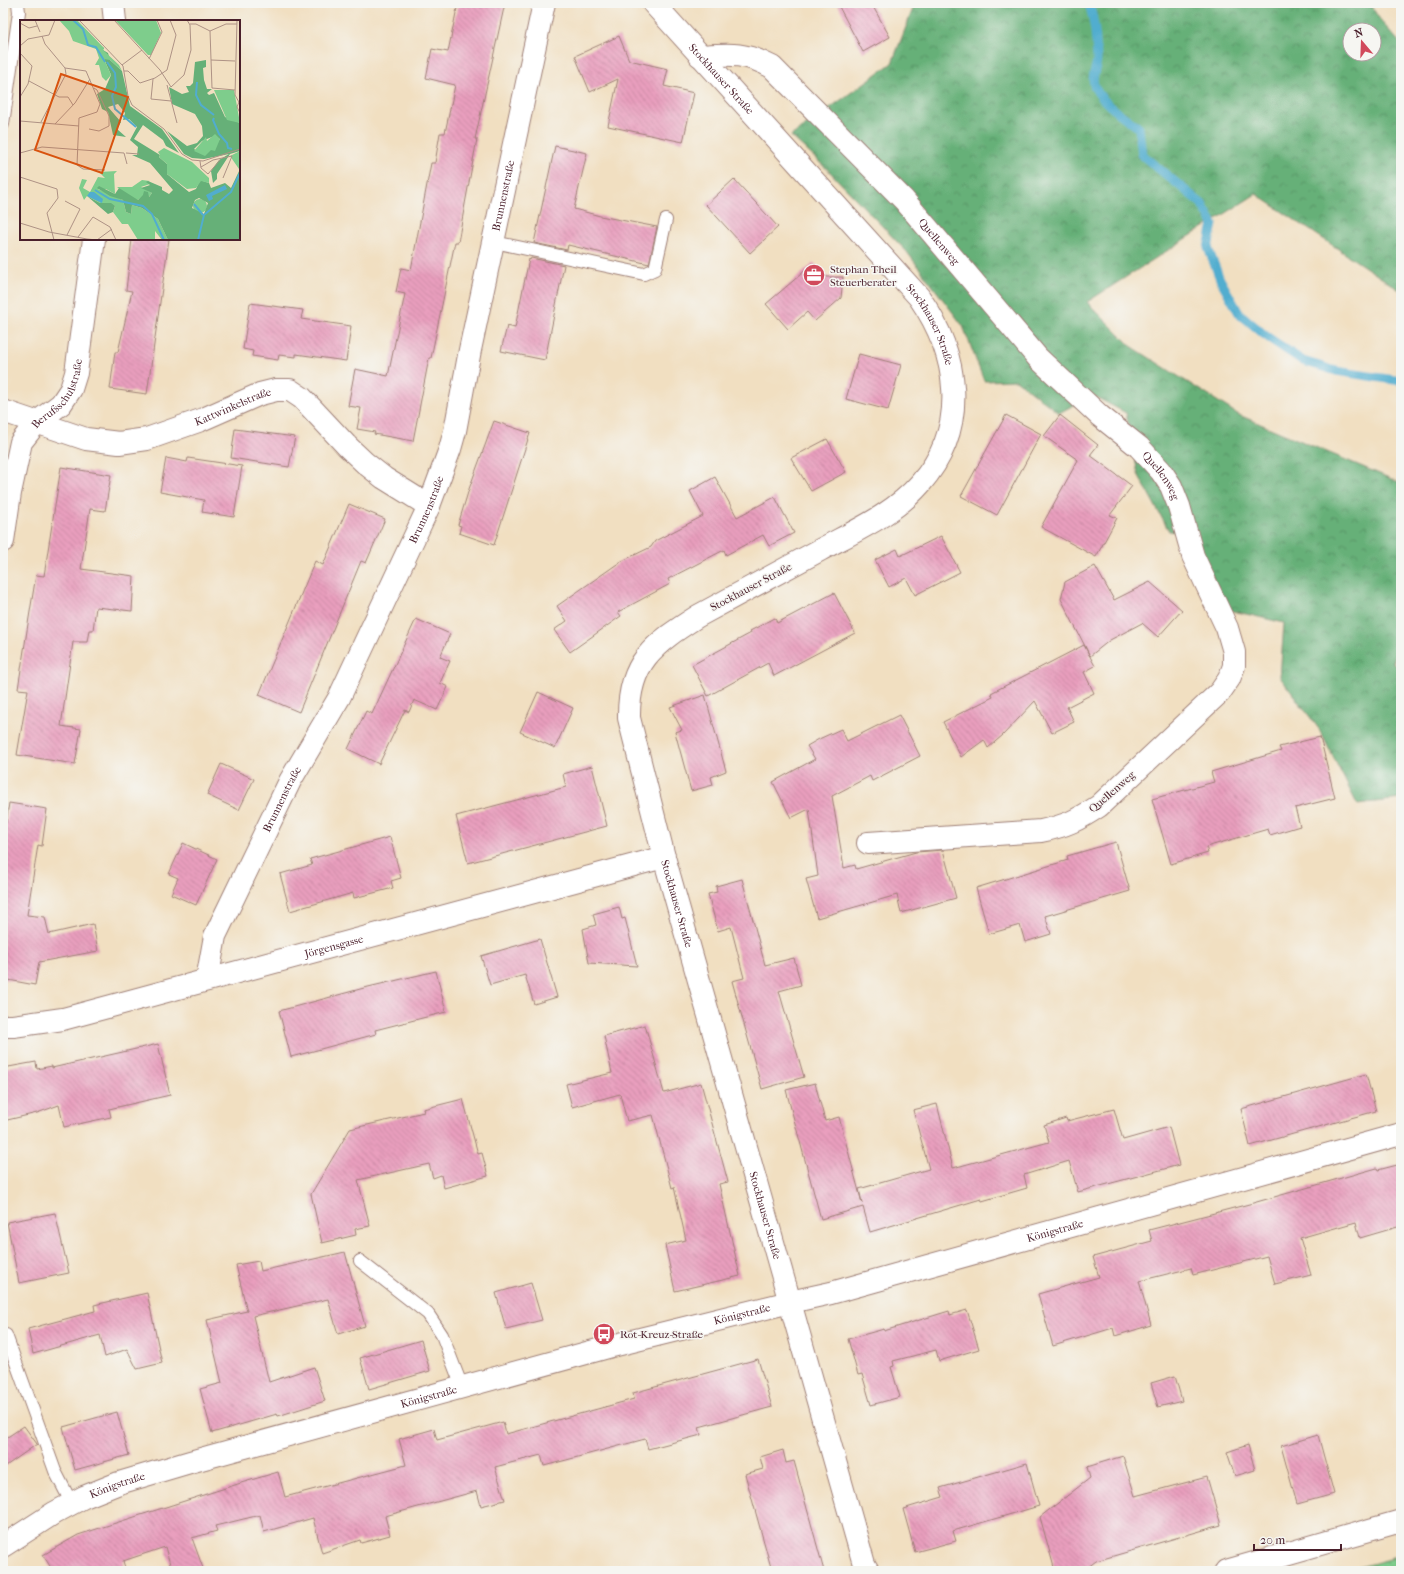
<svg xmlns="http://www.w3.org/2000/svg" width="1404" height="1574" viewBox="0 0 1404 1574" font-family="'IM FELL French Canon',serif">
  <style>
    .grass { fill: url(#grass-dots); stroke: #64765c }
    .forest { fill: url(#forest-crowns); stroke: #586852; fill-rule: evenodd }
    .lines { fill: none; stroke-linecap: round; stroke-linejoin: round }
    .stream { stroke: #51adcf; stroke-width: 9 }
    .building { fill: url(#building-back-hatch) }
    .service-casing { stroke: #9e7f76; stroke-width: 14 }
    .minor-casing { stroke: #9e7f76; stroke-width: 24 }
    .service { stroke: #fff; stroke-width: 12 }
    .minor { stroke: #fff; stroke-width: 22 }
    .labels { text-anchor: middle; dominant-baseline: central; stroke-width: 3; stroke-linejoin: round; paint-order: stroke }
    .street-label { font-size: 11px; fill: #4a1f2b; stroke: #f6f6f2 }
    .poi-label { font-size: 11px; fill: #4a1f2b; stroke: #f6f6f2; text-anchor: start }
    .inset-river { fill: none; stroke: #51adcf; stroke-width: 2 }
    .inset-road { fill: none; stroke: #ae9285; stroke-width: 1 }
    .view { fill: #d8530f; fill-opacity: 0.15; stroke: #d8530f; stroke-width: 2 }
    .inset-edge { fill: none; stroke: #4a1f2b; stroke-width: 2 }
  </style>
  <defs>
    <pattern id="grass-dots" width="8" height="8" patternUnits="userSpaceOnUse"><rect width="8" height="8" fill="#7ecd8c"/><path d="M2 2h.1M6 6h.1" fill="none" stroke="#69a673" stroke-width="1.8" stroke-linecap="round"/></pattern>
    <pattern id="forest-crowns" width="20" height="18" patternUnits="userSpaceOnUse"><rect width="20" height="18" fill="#66b078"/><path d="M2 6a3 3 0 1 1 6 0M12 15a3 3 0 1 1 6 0" fill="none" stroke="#568f63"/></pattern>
    <pattern id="building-back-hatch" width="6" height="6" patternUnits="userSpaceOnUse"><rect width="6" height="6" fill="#e99fbe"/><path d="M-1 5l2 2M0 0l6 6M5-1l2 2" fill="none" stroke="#bf819b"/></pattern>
  </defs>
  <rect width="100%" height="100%" fill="#f6f6f2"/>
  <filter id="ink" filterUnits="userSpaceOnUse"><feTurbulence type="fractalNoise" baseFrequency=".025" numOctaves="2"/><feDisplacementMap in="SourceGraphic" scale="8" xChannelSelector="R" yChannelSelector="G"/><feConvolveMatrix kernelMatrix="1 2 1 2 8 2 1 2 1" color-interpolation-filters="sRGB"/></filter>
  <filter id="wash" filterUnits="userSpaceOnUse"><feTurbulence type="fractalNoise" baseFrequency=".012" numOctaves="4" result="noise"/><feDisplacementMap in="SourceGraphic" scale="16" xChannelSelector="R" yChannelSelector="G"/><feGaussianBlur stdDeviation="0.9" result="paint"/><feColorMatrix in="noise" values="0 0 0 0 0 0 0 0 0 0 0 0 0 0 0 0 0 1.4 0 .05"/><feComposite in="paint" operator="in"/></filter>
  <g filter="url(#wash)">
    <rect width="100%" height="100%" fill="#f1dfc1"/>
    <path class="grass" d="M1401,1556V1571H1346Z"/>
    <path class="forest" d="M914,3H1369L1381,21L1401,44V291L1256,194L1087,302L1131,346L1239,415L1401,483V629L1393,664L1401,667V799L1357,804L1319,729L1280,677L1284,623L1229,610L1191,533L1169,531L1138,474L1126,413L1092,395L1059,413L1016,380L984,381L963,326L907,252L828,170L791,136L892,63L914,6ZM1350,30H1374V54H1350Z"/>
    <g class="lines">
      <path class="stream" d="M1089,3C1095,23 1096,38 1097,58C1097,69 1090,77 1095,88C1104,105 1125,117 1139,128L1142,155L1202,204L1213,224L1208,248L1220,279L1239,313L1266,336L1303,361L1336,371L1401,381"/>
    </g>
    <g id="blocks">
      <path class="building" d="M458,3H505L475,139H477L458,242H455L431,358H429L413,441L374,434L375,432L357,429L361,408L348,406L355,369L388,376L405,294L396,292L401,268L411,270L431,163H435L440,133H445L455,85L426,78L432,49L448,52Z
        M837,3H871L890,37L863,52Z
        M619,36L629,60L668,69L664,86L694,93L683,142L608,126L618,79L590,92L575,56Z
        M555,146L587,153L574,209L600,216L657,227L649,264L568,245L567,250L534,243Z
        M734,179L778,227L750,253L706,205Z
        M132,239H169L147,394L110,389L115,352H118L132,291L126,290Z
        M531,258L564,265L545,360L501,351L507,326L515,328L529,259L530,260Z
        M814,263L827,277H843L841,298L815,321L807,312L788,329L766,304Z
        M250,303L303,310L301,319L351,326L346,361L296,354V357L279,355L278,360L252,356L253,351L243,349Z
        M859,354L901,365L888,410L846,399Z
        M1006,415L1041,434L997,515L961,496Z
        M1060,415L1098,445L1090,455L1132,486L1110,515L1117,518L1096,557L1041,527L1078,460L1044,436Z
        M494,421L530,433L494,545L459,533L461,526L458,525L469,489Z
        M235,429L295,437L289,467L231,458Z
        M827,439L846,472L811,491L791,458Z
        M166,458L187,462L188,458L242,466L234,517L202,512L204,500L160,492Z
        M61,467L111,475L105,511L90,509L81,569L134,576L132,611L96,607L93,630H89L87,642H73L61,726L81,729L75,764L17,755L28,690L18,689L28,624L36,575L44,576Z
        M715,477L737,517L775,497L794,533L769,546L763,535L726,555L724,550L668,579L670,584L618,612L621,616L570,652L554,630L567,621L557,606L620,562L651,547L655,541L703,516L690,491Z
        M349,504L385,519L366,563L361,561L299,712L259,695L315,561L323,565Z
        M941,536L960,572L915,595L906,578L889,587L875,560L897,549L900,556Z
        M1095,566L1114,600L1150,582L1182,610L1158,637L1142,623L1110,640L1090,656L1061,599L1065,582Z
        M834,593L855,633L774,676L768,663L708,696L692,665L751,633L750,631L775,618L777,623Z
        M416,619L450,634L440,657L450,661L440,683L448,687L437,710L414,700L409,712L405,710L379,764L348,749L366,711L372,714Z
        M1084,645L1095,666L1084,672L1094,693L1067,707L1074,722L1052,733L1035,701L1003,735L988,748L984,740L961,757L943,722L993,697L991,693Z
        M538,692L573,708L555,748L520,732Z
        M705,695L726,771L711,777L713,785L691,791L675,732L682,730L670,707Z
        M899,715L920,756L872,781L870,776L832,796L844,868L855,865L856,869L916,852L943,850L956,898L901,913L897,895L817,918L806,879L818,876L809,809L791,818L773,782L815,759L807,746L819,739L841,729L847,741Z
        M1320,737L1335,798L1295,808L1300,826L1270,835L1268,829L1206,847L1208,853L1171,864L1152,799L1214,782L1211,772L1281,751L1279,747Z
        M221,764L254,779L239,810L207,795Z
        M592,766L607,826L468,863L456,816L566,787L563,774Z
        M9,803L47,809L42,846L38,845L27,915L45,917L49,934L93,924L98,951L39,962L35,985L3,979V823H6Z
        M390,837L401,878L391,881L393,888L354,898L353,893L290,911L280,874L312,865L310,859Z
        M1116,842L1130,891L1045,916L1051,934L1025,942L1020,925L989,934L976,888L1068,860L1067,856Z
        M183,843L217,859L196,905L171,894L178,878L169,874Z
        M742,879L765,965L794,958L801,985L779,991L804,1077L762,1089L732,981L744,978L731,927L718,931L708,894L717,892L716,886Z
        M619,907L622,919L625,918L637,966L589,963L583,929L596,925L593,914Z
        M540,939L557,997L534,1004L525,975L490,985L481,956Z
        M436,971L446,1012L375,1030L376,1034L291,1057L279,1011L364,988Z
        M645,1025L664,1093L701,1083L728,1182L719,1184L740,1276L675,1291L665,1245L686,1240L674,1187L672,1188L653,1115L627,1121L620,1094L572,1107L566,1084L612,1073L604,1036Z
        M158,1044L170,1095L109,1109L111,1117L64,1127L59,1105L37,1113L3,1121V1068L36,1062L37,1069L52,1066V1068Z
        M1366,1074L1376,1111L1250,1146L1241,1109Z
        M815,1083L825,1121L839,1117L862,1203L859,1189L929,1169L913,1110L937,1104L953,1168L1049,1142L1044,1125L1066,1118L1067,1121L1114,1109L1123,1140L1169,1127L1179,1165L1078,1192L1069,1161L1024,1175L1027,1188L982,1201L981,1199L870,1232L863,1207L821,1219L786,1090Z
        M463,1099L478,1154L482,1153L488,1176L444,1188L441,1175L433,1178L429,1164L358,1180L370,1226L355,1229L356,1235L322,1243L311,1194L350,1129L424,1112L423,1109Z
        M1401,1164V1226L1360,1238L1356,1222L1300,1238L1311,1275L1275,1284L1267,1256L1193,1275L1191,1268L1139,1281L1151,1325L1115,1336L1113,1328L1053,1346L1038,1294L1099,1277L1093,1257L1152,1241L1149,1230L1253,1203L1377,1168L1378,1170Z
        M55,1213L69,1273L19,1283L7,1222Z
        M345,1252L365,1326L338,1334L328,1299L253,1316L269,1382L314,1367L325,1401L278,1416L277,1414L212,1433L200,1389L222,1383L207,1320L247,1311L236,1265L259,1261L261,1271Z
        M531,1283L542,1320L506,1329L496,1293Z
        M147,1293L162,1363L137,1369L127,1349L105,1357L100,1335L33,1354L28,1329L95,1311L94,1305Z
        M967,1310L979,1349L939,1361L936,1350L893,1361L894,1366L891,1367L900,1397L871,1405L862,1374L858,1375L848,1339L884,1329V1331L949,1311L950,1315Z
        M421,1340L430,1371L369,1389L360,1358Z
        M758,1359L772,1407L699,1427L701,1435L648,1449L645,1439L544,1466L541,1455L495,1467L505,1500L481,1506L477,1491L385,1516L390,1535L361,1543L360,1540L322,1553L313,1518L264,1532L260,1515L215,1526L217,1531L192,1538L204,1571H172L165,1547L123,1561L126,1571H53L43,1555L78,1535L241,1483L278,1472L285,1497L406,1465L399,1439L434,1429L437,1440L503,1422L506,1434L634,1399L633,1393Z
        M1175,1376L1182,1401L1158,1407L1151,1383Z
        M117,1412L129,1455L75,1470L63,1427Z
        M24,1426L37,1444L3,1468V1440Z
        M1318,1435L1334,1494L1297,1504L1281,1446Z
        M1248,1445L1255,1470L1235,1476L1227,1452Z
        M783,1450L786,1463L794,1461L824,1571H772L745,1474L763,1469L760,1457Z
        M1123,1456L1135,1496L1207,1477L1221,1525L1096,1561L1083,1571H1055L1040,1517L1090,1478L1087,1467Z
        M1027,1463L1039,1506L953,1531L956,1541L915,1552L903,1509L943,1497L940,1488Z"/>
    </g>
  </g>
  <g filter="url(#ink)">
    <use href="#blocks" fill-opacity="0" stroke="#9e7f76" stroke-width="1"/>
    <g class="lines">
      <g class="service-casing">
        <path id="service" d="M3,124L19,12L18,3
          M494,242L644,274L655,269L666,220
          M360,1261L428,1314L442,1335L462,1387
          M6,1335L55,1471L72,1504"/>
      </g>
      <g class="minor-casing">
        <g id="minor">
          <path d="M113,3L115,21"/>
          <path id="s1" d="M653,3L919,297C959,355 970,427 920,484C894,514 855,531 820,550C779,572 738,594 698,616C654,644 628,662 629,718L664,857L864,1564L868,1571"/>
          <path id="s2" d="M700,56C730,54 744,52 772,67L904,200L1038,358L1100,416L1139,447L1161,471L1171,486L1179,506L1193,556L1227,628L1234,652V666L1229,679L1220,692L1099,806C1078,820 1066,826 1041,831L868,843"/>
          <path id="s3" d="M3,411L86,439L119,443L147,439L201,420L260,394L276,390H290L302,398L347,446L365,463L384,478L429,506"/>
          <path id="s4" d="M3,541L10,493L21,442L37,422L61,404L71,389L76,373L94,239"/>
          <path id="s5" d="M207,980L215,936L290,781L339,698L429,506L450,449L455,431L470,350L544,3"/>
          <path id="s6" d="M3,1026H13L63,1019L664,857"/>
          <path id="s7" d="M3,1546L54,1513L84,1497L119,1483L190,1462L612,1346L790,1302L831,1293L1401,1134"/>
          <path d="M1226,1571L1401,1521"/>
        </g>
      </g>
      <use href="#service" class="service"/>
      <use href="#minor" class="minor"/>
    </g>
  </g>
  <defs>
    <g id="office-disc" transform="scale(1.15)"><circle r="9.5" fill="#d1495b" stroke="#f6f6f2"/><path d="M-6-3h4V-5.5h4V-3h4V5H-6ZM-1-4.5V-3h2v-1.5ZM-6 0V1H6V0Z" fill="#fff"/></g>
    <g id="bus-disc" transform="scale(1.15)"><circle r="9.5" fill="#d1495b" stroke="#f6f6f2"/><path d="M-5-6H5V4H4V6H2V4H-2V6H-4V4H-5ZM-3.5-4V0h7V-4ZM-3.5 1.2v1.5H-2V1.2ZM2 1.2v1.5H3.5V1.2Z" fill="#fff"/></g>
  </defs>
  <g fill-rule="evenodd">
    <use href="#office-disc" x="814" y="275"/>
    <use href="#bus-disc" x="604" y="1334"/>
  </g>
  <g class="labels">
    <g class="street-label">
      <text stroke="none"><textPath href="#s1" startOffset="102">Stockhauser Straße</textPath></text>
      <text stroke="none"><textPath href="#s5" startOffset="845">Brunnenstraße</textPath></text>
      <text stroke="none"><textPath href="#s2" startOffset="316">Quellenweg</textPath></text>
      <text stroke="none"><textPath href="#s1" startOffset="426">Stockhauser Straße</textPath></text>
      <text stroke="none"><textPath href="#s4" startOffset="163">Berufsschulstraße</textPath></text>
      <text stroke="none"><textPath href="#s3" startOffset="241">Kattwinkelstraße</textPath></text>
      <text stroke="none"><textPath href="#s2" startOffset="640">Quellenweg</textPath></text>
      <text stroke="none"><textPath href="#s5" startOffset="521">Brunnenstraße</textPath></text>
      <text transform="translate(751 587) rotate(-28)">Stockhauser Straße</text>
      <text transform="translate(1112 792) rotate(-41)">Quellenweg</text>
      <text stroke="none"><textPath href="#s5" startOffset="197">Brunnenstraße</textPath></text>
      <text stroke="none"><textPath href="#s1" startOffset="1181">Stockhauser Straße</textPath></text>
      <text stroke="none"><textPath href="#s6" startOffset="341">Jörgensgasse</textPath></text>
      <text stroke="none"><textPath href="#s1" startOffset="1505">Stockhauser Straße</textPath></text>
      <text stroke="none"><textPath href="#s7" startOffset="1102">Königstraße</textPath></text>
      <text stroke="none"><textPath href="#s7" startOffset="778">Königstraße</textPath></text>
      <text stroke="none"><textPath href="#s7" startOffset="454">Königstraße</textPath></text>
      <text stroke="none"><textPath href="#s7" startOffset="130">Königstraße</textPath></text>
    </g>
    <g class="poi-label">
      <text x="830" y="269">Stephan Theil<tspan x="830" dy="13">Steuerberater</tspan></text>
      <text x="620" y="1334">Rot-Kreuz-Straße</text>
    </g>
  </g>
  <g transform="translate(20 20)">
    <rect width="220" height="220" fill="#f1dfc1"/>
    <path d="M220,131V149H219L210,136ZM97,151L94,154L95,174L86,169H78L103,180L106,192L111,194L112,185L122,188L138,199L148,220H142L135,211V220H118L108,204H102L93,192L95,186L80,183L67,176L64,180L59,168L62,159L67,160L63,168L70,172L78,157L85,158L79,152ZM122,160L130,161L127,162L130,164L121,167L132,173L128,178V172L118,180L113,179L97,167H112ZM173 186a7 7 0 1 1 14 0a7 7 0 1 1-14 0Z" fill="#7ecd8c"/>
    <path d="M69,20L84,28L83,30L88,33L90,40L102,51L110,86L142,109L159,133L146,126L143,120L123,105L114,119L140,135L139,137L147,144V154L169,172L176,169L180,160L189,163L191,168L205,163L211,168L220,149V220H148L138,199L122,188L112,185L111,194L106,192L103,180L90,176L77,168L79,166L95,174L99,168L118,180L123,175L124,171L128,172L129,177L132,173L121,168L130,165L126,162L128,161L142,167V170L149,174L153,170L130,143L112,135H117L118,127L110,120L117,107L109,99L103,100L105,93L98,84L88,87L101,102L97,109L106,117L93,115L88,92L82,89L77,74L85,69L91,55L84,39ZM179,178L188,183L184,194L172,188L175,180ZM186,40V47L183,48L184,60L187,69H192L187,73L189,75L194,73L205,97L220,103V131L210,134L197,154V159L193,163L191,151L199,140L209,134L184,139L172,138L164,134L147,111L167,126L177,123L183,116L182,106L175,94L152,84L149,67L162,74L169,72L166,66H170L173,63L175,42ZM192,117L200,119L185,135L174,129L182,121ZM67,176L80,183H91L95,186L93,192L88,194Z" fill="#66b078" fill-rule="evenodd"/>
    <path d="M95,0H136L141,13L131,35H128Z" fill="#7ecd8c"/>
    <path d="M39,0H57L84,28L83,30L99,45L102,51L90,40L84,39L91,55L86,61L82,57L79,45H75L79,38L76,29L53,21L49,11Z" fill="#7ecd8c"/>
    <path d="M194,70H214L220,103L207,100Z" fill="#7ecd8c"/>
    <path d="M195,114L200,119L195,131L191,130L185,136L174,131L186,117L187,121ZM144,128L172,142L189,158V163L181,161L176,168L167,169L147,154V144L139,137L140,135L138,132Z" fill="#7ecd8c"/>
    <path d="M205,165L207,169L192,176L193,179L189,181L186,175ZM70,172H74L83,179L82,183L67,176Z" fill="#51adcf"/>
    <path class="inset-river" d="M53,0L63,9L68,25L76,27L85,42M87,42L95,53L96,67L92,76L95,89L116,107M177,62L176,75L181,85L194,95M194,98L193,100L199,114L207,123L208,128L212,129M75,170L90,179L123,186L132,194L144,220M174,184L183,195M178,220L184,195L211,172L220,153"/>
    <path class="inset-road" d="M15,0L20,12M59,0L103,46L108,76L112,85L144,109L162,134L172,140L183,141L220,129M94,0L140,50L151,67L164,55L171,30L170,5L167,0M217,0L215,75L220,84M0,3L9,8L17,6M170,4H176L190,11M190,11L192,68L215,70M190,11L206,4H217M0,26L8,19L29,15L35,0M0,33L12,46L8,64L0,77M129,39L142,12L137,0M191,40L215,41M102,45L122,30M45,48L66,51L80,84L77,92L59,98L57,145L63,149L85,150M104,51H108L120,63L135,58L147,50L156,15L150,0M133,59L131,79L151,81M9,61L39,77H48L53,85M147,65L157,103M219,82L217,87L220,93M0,101L59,106M21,102L46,54L45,48L25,24L22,16M35,104L55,83L70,59M69,109L79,111L89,106V96L77,70L74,68M0,133L22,127L104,133L107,144M106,133L119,134M180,141L181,148L188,154L200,140M181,147L193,140L212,136L203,158M0,157L37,169L38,178L27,193L34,220M45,181L60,189L47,215M0,203L29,212L67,219L77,220L92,209M58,217L73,197L90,207L96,220"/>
    <path class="view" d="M41,54L108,77L82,153L15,130Z"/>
    <rect width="220" height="220" class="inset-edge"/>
  </g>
  <rect width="1404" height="1574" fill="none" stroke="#f6f6f2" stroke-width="16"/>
  <g transform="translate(1362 42) rotate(341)"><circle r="19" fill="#f6f6f2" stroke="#b1a0a2"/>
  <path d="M0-3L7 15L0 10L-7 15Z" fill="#d1495b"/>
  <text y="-6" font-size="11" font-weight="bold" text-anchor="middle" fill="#4a1f2b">N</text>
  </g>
  <path d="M1254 1544v6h87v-6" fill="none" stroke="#4a1f2b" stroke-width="2"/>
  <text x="1260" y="1544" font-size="12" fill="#4a1f2b" stroke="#f6f6f2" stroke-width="3" paint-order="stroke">20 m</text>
</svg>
